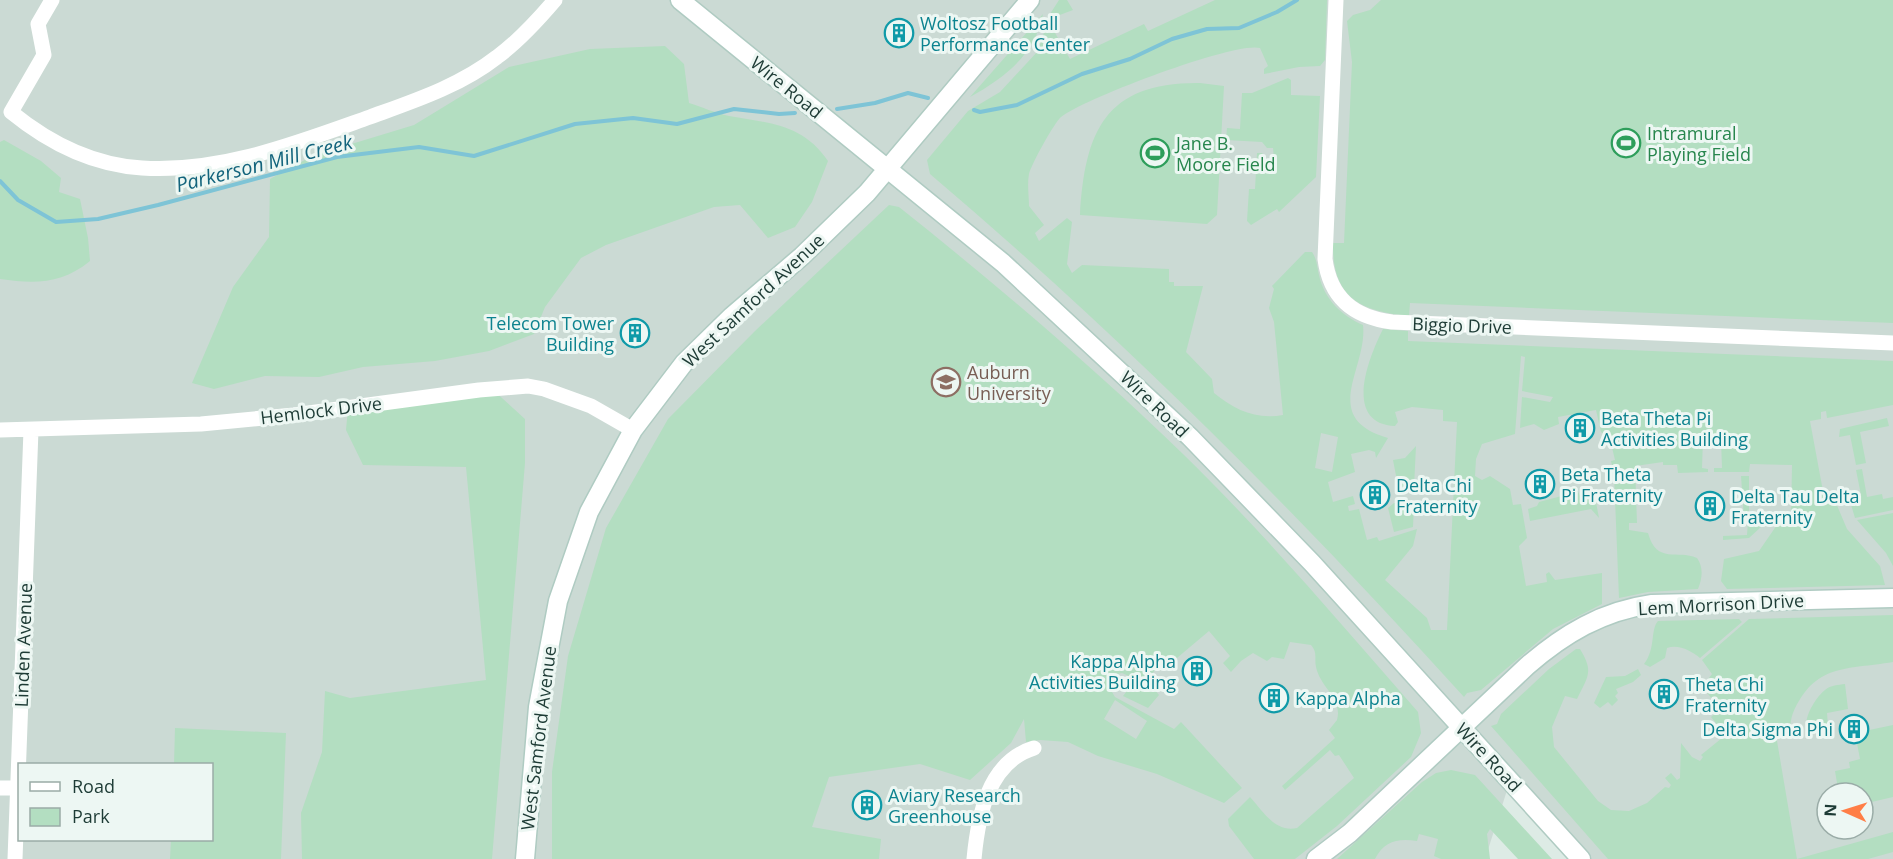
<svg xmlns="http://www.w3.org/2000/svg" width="1893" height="859" viewBox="0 0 1893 859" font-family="'Open Sans',sans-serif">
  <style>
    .built { fill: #cbdad4; fill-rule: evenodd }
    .green { fill: #b3dec1; fill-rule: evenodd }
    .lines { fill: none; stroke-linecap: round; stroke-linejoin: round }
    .stream { stroke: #7ec4d6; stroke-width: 4 }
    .secondary-casing { stroke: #afcbc2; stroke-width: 21 }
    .street { stroke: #fff; stroke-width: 15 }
    .secondary { stroke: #fff; stroke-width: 18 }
    .labels { text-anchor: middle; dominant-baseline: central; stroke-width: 6; stroke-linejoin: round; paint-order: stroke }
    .culture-label { font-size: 18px; fill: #0d838f; stroke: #edf7f3; text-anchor: start }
    .street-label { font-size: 18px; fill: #1d3b35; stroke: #edf7f3 }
    .leisure-label { font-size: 18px; fill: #27864d; stroke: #edf7f3; text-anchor: start }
    .education-label { font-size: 18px; fill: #785e54; stroke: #edf7f3; text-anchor: start }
    .water-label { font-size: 20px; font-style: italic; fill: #13647c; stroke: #edf7f3 }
  </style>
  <rect width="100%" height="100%" fill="#ddebe5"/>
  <path class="built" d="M0,0H1893V859H1581L1510,781L1485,859H0ZM20,764H212V840H20ZM1827,793H1863V829H1827Z"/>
  <path class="green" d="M1059,0H1067L1073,10L1057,16L1050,24L1070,59L1144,24L1148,31L1215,0H1327L1325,60L1320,66L1299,67L1264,74V69L1268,66L1260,48C1235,41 1083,99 1061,117C1054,123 1031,165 1029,174C1027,184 1029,196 1029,206L1044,225L1035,233L1039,241L1067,218L1072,222L1067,264L1072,273L1082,265L1169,269V282H1174V286H1203L1186,352L1212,379L1214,393C1235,410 1256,420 1283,415L1274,322L1269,308L1274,289L1272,286L1305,252H1312C1317,259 1317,267 1319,275C1324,299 1342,316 1363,325C1368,368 1318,418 1388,438L1376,458L1375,452L1369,450L1351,454L1355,472L1328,482L1333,502L1353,496L1355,504L1348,506L1349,511L1359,509L1367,540L1377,537L1379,541L1417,529L1413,546L1385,580L1427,618L1431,630H1447L1457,422L1443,421V410L1412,407L1395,412L1398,422L1395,426C1342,423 1369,357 1383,329L1408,331V341L1893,361V405L1827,418L1826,411L1821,412V419L1810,421L1825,502L1836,503L1847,529L1880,566L1885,585L1727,589L1721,581L1724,559L1759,551L1781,519H1791L1792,465L1750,464L1749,472H1714V468H1722L1721,440L1703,439L1702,468L1708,469V472L1678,473L1677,465H1663V462L1635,466L1637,523H1629V530L1648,533C1657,565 1677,549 1697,558C1704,568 1702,579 1698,589L1648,592L1619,598L1614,474L1611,461L1615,460L1610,439L1601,432L1596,410L1558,417L1559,424L1544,430L1534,424L1520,428L1522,397L1550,402L1553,397L1522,391L1525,357L1521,356L1515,434L1482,444L1476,459L1475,476L1482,480L1490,476L1510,489L1513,505L1521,504L1527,538L1519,546L1526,586L1547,582L1546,574L1549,572L1555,580L1602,573V604L1553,629L1481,690L1467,693L1464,697C1297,512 1120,335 930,174L927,160L968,111L1000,92L1038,51L1050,14ZM1321,433L1338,437L1332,472L1315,468Z
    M1381,0H1893V323L1410,303L1409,316C1360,311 1332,298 1333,243H1344L1352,62L1347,21L1353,15L1370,10Z
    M1043,14C1035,55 1004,78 970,97Z
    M665,46L684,64L689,103C702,107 715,113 729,116C769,123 803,124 828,161L812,202L795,227L768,238L740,205L714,207L606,245L581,258L545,307L534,334L489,351L435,361L363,367L319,377L265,376L214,389L192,383L233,287L269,237L270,179L312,156L414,125L509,67L590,49Z
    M1288,78L1291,80V95L1320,96L1316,177L1279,212L1277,209L1251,225L1247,221L1249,189H1255L1257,153H1262L1270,164L1274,160L1273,148H1267L1262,142L1226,140L1227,128L1240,129L1242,93H1252Z
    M1200,83L1224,86L1217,215L1207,224L1080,215C1085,130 1106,82 1200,83Z
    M4,140L41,161L61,178L59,192L80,199L88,238L90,261C62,284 35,284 0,279V142Z
    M889,205L899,207C997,285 1093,367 1183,454C1266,535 1342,625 1418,712L1421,733L1411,757L1337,826L1295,859H1254L1229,826L1228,819L1250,797C1263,811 1275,833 1297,828L1354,778L1339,755L1335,756L1330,750L1285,790L1282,786L1335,738L1329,730L1337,720C1343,699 1320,687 1316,667C1314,658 1318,653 1311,645L1290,642L1284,659L1272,657L1267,661L1253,653L1241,661L1231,672L1223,663L1230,656L1209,631L1171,663L1164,662L1146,679L1159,695L1148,708L1123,696L1130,687L1131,677L1122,673L1113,675L1109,687L1115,697L1174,729L1181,722L1242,788L1224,803L1157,774L1098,756L1068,742L1040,740L1026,742L1024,719L1011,743L970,780L920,764L829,777L812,827L881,839L879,859H552V772L568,656L606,528L668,419L755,331ZM1115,700L1147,721L1136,739L1104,719Z
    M492,389L525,419V463L492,859H302L301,813L322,752L325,691L350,698L486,680L466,467L363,465L346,430L348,408Z
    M1887,418L1889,426L1860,432L1866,463L1856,465L1850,435L1839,437L1840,429Z
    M1416,446L1414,487L1398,486L1393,460L1405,458Z
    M1862,469L1867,497L1882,494L1883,499L1893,497V510L1855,518L1849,498L1861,495L1856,470Z
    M1741,476H1749V519H1765L1761,527L1749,538L1723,540V536L1747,535L1748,522L1744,518Z
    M1576,487L1580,496L1595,497L1599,518L1591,509L1530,521L1528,509L1537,506L1539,502L1569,494L1572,488Z
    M1394,503L1414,504L1413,527L1394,532L1388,508Z
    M1893,513V566L1886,553L1857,520Z
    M1893,615V662C1846,670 1815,663 1793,713C1790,720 1791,728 1789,735H1776L1797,859H1608L1491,726L1497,724L1501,714L1549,669L1576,649H1580C1594,672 1588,676 1577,699L1565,696L1552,727L1554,747L1598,801L1611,810L1629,811L1647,803L1665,787L1669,788L1671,785L1665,778L1671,773L1677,780L1680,778L1681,743L1692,757L1700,761L1703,757L1701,755L1722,738L1720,735L1723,732L1711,717L1719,710V707L1702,687L1712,674L1702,660L1749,619Z
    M1739,619L1742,622L1700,658C1691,651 1679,644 1667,648L1665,658L1650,667L1644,664C1656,648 1650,630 1658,621Z
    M1638,669L1641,675L1633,682L1616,689L1618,693L1615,696L1618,700L1612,706L1608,702L1600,708L1594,703L1606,677L1625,676Z
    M1845,684L1848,709L1827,713L1828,725L1807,729C1803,718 1816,697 1825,690C1831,685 1838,685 1845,684Z
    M1893,725V797L1863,804V793H1836L1838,789L1835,771L1850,768L1849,762L1860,759L1855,733Z
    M175,728L286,733L281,859H170L171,840H212V764H174Z
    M1451,770L1475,775L1552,859H1518L1490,829L1487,834L1490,859H1441L1434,856L1438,839L1419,834L1417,841C1398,838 1384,841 1375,859H1337L1422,782L1436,773Z
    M1893,832V852L1868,859H1797Z"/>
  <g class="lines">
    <path class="stream" d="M837,109L875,103L908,93L928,98
      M974,110L980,112L1017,105L1082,74L1130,59L1172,39L1207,29L1239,28L1277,12L1297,0
      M0,181L18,200L56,222L98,219L158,205L337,157L419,147L474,156L575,124L633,118L677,124L734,109L779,114L795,113"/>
    <g class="secondary-casing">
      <path id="secondary" d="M680,0L1003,263L1190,437L1312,563L1581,859
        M525,859L538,707L558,601L589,512L633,430L684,363L732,316L802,256L867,193L1030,0
        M1316,859L1350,833L1527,666C1564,634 1602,611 1652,604L1893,598"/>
    </g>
    <path class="street" d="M52,0L38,24L44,55L11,112C49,143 92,165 142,168C221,173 297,143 370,117C414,101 460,86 497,57C519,41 538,20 555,0
      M1336,0L1325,259C1330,298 1354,317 1392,322L1893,343
      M0,430L201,424L294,415L479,390L528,386L544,389L591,406L633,430
      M0,788H17
      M15,859L31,430
      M974,859C978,816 988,762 1034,748"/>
    <use href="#secondary" class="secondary"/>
  </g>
  <defs>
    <g id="building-ring" transform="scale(1.5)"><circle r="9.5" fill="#edf7f3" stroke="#0f9aa8" stroke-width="1.5"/><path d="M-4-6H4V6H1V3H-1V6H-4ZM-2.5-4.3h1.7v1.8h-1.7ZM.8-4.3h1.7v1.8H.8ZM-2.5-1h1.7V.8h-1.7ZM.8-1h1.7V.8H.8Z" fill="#0f9aa8"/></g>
    <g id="stadium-ring" transform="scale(1.5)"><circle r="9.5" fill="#edf7f3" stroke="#2e9e5b" stroke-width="1.5"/><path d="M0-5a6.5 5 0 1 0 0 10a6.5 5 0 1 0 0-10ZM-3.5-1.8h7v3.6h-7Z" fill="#2e9e5b"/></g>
    <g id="university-ring" transform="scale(1.5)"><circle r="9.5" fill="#edf7f3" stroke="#8d6e63" stroke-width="1.5"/><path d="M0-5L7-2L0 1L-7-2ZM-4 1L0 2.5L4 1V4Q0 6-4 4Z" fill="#8d6e63"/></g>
  </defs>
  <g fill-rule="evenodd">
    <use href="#building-ring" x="899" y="33"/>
    <use href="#stadium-ring" x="1626" y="143"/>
    <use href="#stadium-ring" x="1155" y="153"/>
    <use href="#building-ring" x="635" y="333"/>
    <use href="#university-ring" x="946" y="382"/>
    <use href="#building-ring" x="1580" y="428"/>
    <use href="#building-ring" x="1540" y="484"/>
    <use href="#building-ring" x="1375" y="495"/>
    <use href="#building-ring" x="1710" y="506"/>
    <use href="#building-ring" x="1197" y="671"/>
    <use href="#building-ring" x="1664" y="694"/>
    <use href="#building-ring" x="1274" y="698"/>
    <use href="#building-ring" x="1854" y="729"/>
    <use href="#building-ring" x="867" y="805"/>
  </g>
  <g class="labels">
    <g class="culture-label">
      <text x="920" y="23">Woltosz Football<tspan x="920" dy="21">Performance Center</tspan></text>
      <text x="614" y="323" text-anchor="end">Telecom Tower<tspan x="614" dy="21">Building</tspan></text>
      <text x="1601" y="418">Beta Theta Pi<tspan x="1601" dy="21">Activities Building</tspan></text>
      <text x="1561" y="474">Beta Theta<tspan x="1561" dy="21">Pi Fraternity</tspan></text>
      <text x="1396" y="485">Delta Chi<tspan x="1396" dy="21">Fraternity</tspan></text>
      <text x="1731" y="496">Delta Tau Delta<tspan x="1731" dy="21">Fraternity</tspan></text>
      <text x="1176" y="661" text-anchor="end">Kappa Alpha<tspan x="1176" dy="21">Activities Building</tspan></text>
      <text x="1685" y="684">Theta Chi<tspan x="1685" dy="21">Fraternity</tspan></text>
      <text x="1295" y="698">Kappa Alpha</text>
      <text x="1833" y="729" text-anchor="end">Delta Sigma Phi</text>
      <text x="888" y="795">Aviary Research<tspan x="888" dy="21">Greenhouse</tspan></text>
    </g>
    <g class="street-label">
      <text transform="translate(787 87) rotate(39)">Wire Road</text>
      <text transform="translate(753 300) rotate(-43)">West Samford Avenue</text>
      <text transform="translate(1462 325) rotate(2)">Biggio Drive</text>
      <text transform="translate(1155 404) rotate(44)">Wire Road</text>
      <text transform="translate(321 410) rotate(-7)">Hemlock Drive</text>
      <text transform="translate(1721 604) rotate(-3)">Lem Morrison Drive</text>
      <text transform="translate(23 645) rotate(-88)">Linden Avenue</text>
      <text transform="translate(538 738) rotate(-83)">West Samford Avenue</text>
      <text transform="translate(1489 757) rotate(47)">Wire Road</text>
    </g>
    <g class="leisure-label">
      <text x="1647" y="133">Intramural<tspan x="1647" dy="21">Playing Field</tspan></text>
      <text x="1176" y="143">Jane B.<tspan x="1176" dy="21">Moore Field</tspan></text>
    </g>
    <g class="education-label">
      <text x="967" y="372">Auburn<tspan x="967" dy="21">University</tspan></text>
    </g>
    <g class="water-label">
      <text transform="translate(264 163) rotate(-14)">Parkerson Mill Creek</text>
    </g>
  </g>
  <rect x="18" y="763" width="195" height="78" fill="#edf7f3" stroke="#9aaca7" stroke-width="1.5"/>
  <rect x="30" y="782" width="30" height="9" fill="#ffffff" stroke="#9aaca7" stroke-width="1.5"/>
  <text x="72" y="793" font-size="18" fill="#1d3b35">Road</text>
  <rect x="30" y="808" width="30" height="18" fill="#b3dec1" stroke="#9aaca7" stroke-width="1.5"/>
  <text x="72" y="823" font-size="18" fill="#1d3b35">Park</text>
  <g transform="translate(1845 811) rotate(273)"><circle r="28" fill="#edf7f3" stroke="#9aaca7" stroke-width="1.5"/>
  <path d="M0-4.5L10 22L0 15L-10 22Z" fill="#ff7e46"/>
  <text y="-9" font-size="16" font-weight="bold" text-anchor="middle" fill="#1d3b35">N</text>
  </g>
</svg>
